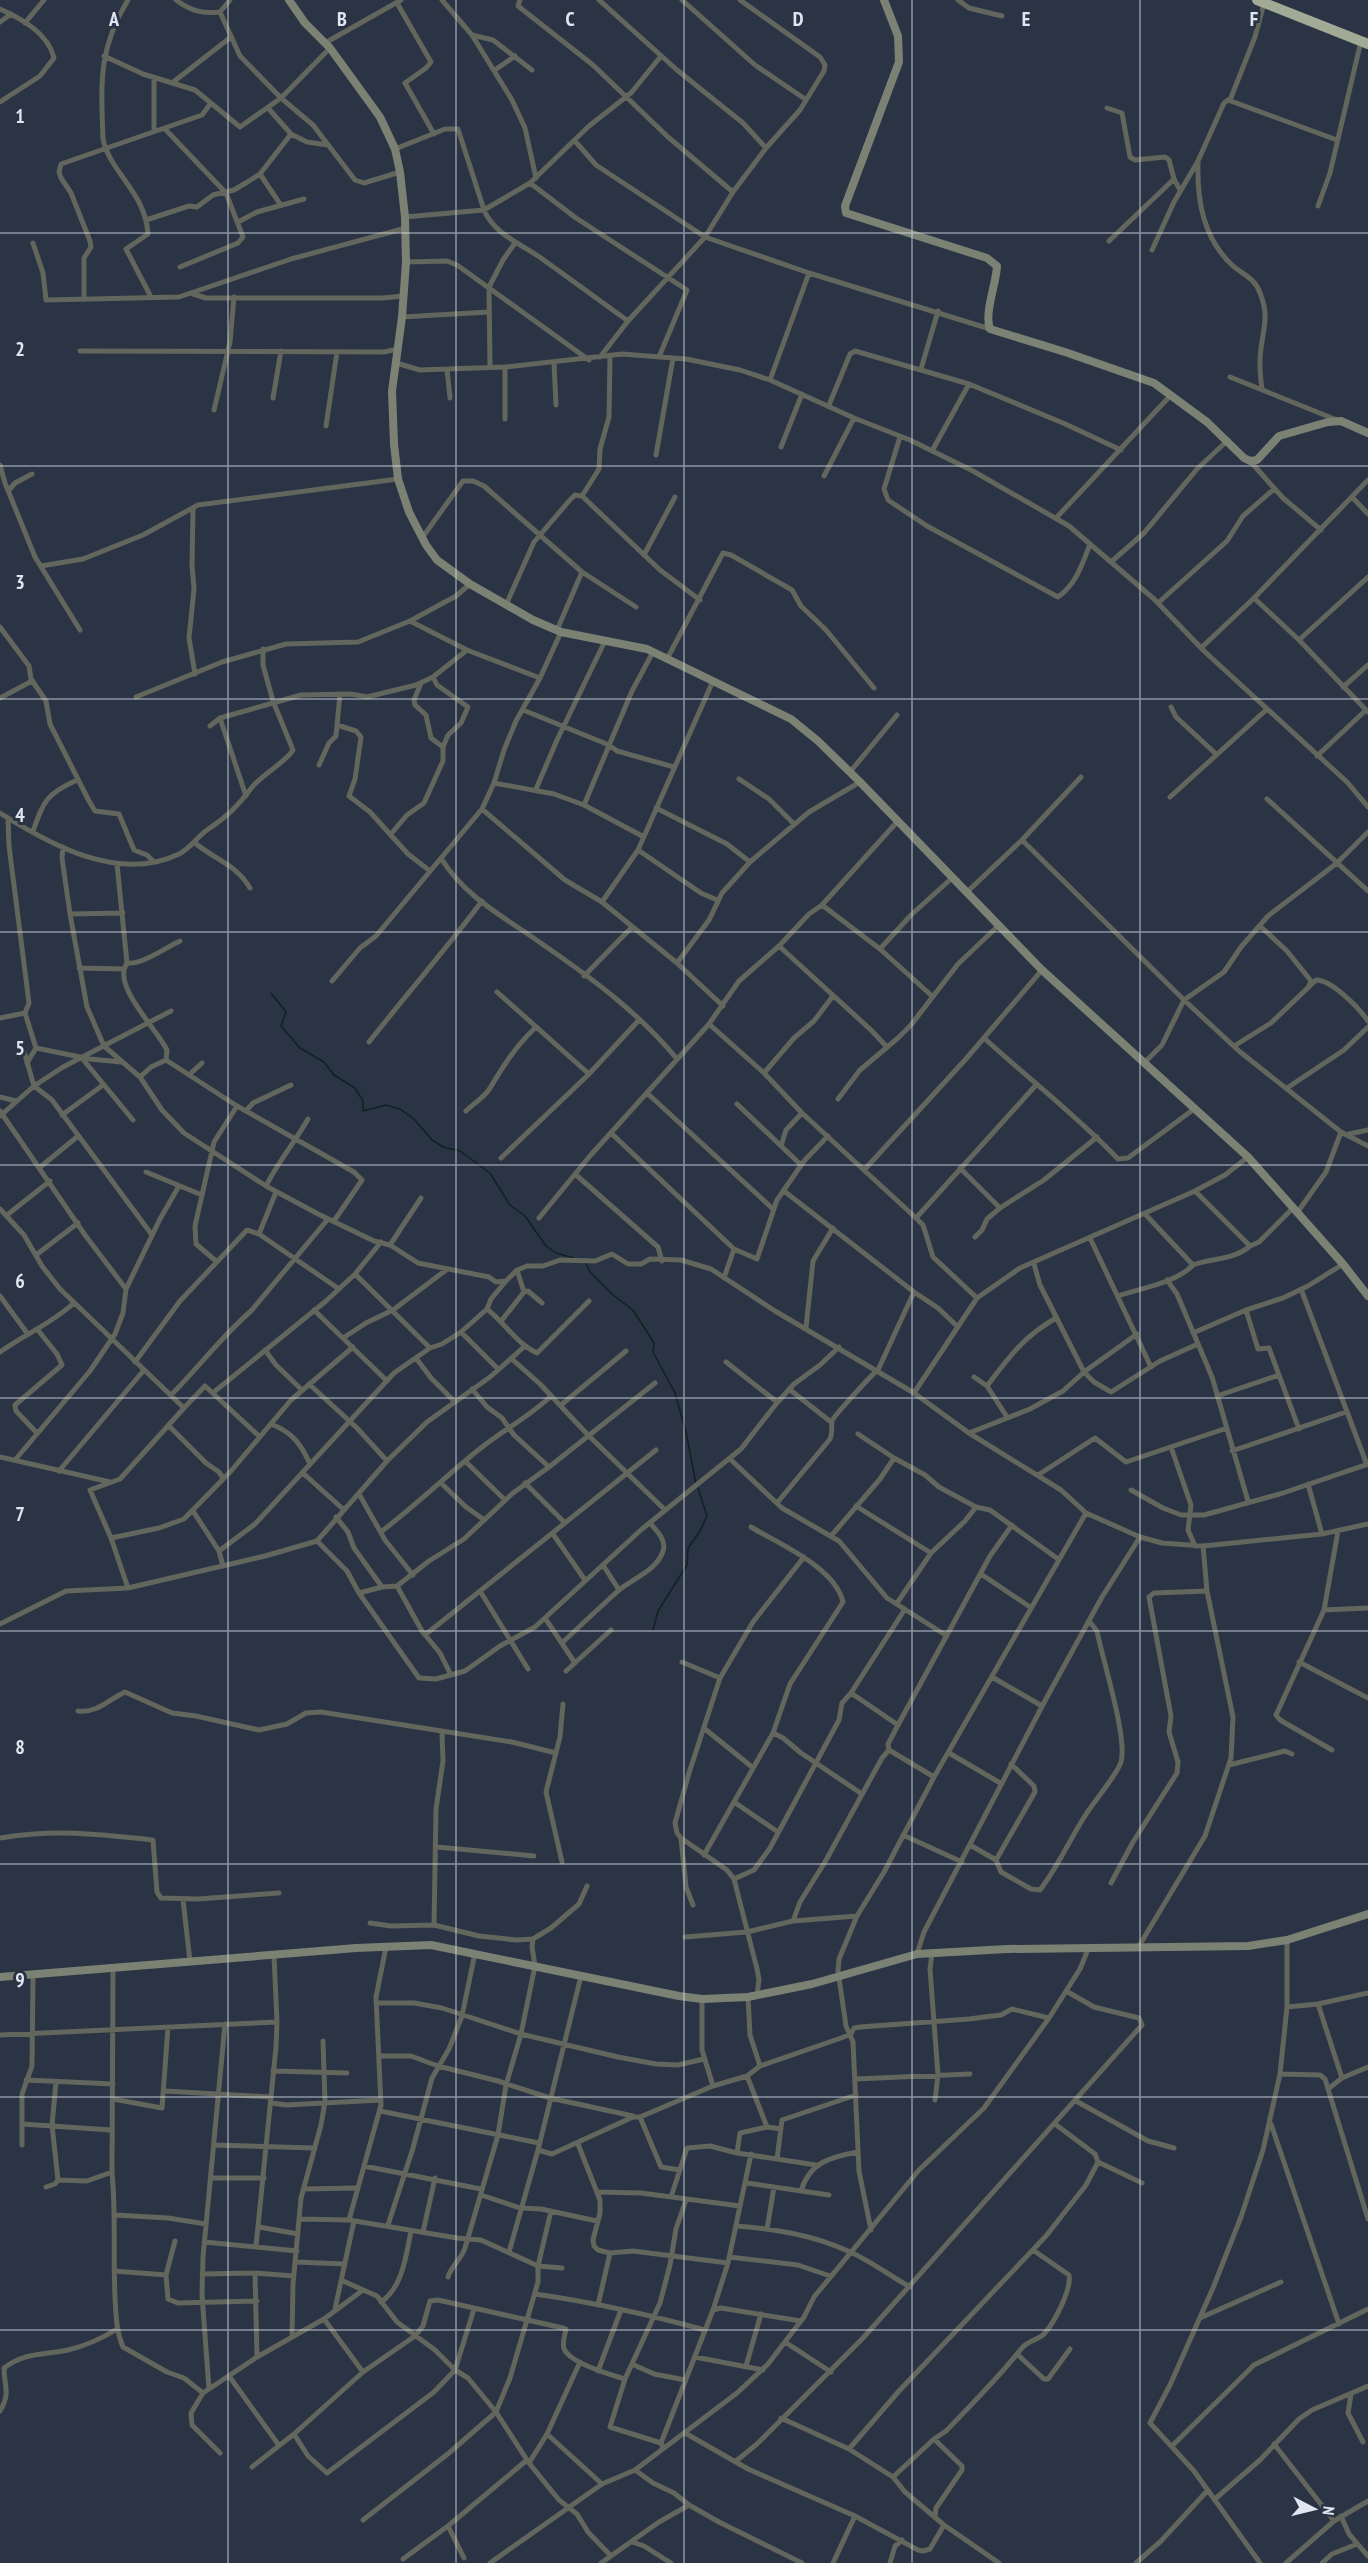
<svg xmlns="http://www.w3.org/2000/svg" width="1368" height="2563" viewBox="0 0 1368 2563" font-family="'PT Sans Narrow',sans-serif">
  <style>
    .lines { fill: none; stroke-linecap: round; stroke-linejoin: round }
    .stream { stroke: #102121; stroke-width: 1.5 }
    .street { stroke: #62665d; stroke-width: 5 }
    .secondary { stroke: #7b8274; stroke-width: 8 }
    .highway { stroke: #a0aa94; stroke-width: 10 }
    .grid { fill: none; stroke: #e0e6f1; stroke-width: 1.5; stroke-opacity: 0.55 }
    .grid-label { font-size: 20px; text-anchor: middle; font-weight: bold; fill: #e0e6f1; stroke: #2b3444; stroke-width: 6; stroke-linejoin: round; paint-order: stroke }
  </style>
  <rect width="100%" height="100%" fill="#2b3444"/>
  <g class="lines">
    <path class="stream" d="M271,993L286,1012L281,1026L300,1048L324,1062L334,1075L355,1088L363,1101V1111L386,1105L400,1109L414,1119L432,1140L443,1147L460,1151L490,1173L510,1205L525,1216L546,1246L556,1253L574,1258
      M586,1263L590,1272L613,1295L633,1310L654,1343L653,1352L675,1393L686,1432L696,1484
      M653,1630L658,1611L687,1565L688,1548L700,1531L707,1516L698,1488"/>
    <path class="street" d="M128,0C98,49 101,83 103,139C110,173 145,191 148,234L126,249L151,297
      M176,0C191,11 202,14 220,12L230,0
      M442,0L472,35L512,100L525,128L536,178
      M520,0L518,6L593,65L668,137L733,192
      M599,0L677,70L743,123L766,148
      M682,0L755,65L805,99
      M958,0L969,8L1002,16
      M397,3L431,62L426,68L405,83L434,134
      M0,9C22,19 48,33 54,58L40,76L0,102
      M220,12L240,56L281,98L313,125L355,180L364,183L400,172
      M0,22L11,14
      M25,23L44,0
      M472,35L493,40L532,70
      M325,43L401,0
      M104,56L143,74L195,90L240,127L281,98L330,48
      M495,70L515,56
      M154,78V131
      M172,83L231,37
      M1230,100L1255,37L1264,3
      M1107,108L1122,113L1130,157L1135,160L1165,157L1169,160L1174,179L1180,190
      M165,129L226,193L243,237L238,243L180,267
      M291,134L307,142L328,145
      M575,141L596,165L705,237L809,273L990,329
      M395,149L445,129H458L484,210C494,234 521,244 541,258C570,279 599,300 628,321
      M1198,163C1197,200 1203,238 1232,265C1243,275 1255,278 1260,293C1269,315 1264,326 1261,348C1259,361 1260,375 1262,389
      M260,174L280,204
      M530,183L576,218L687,290L659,357
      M1318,206L1330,173L1361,41
      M405,217L484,210L530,183L589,126L631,93L661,56
      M146,220L189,206L197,207L213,195L234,190L249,181L260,174L291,134L268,108
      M238,222L257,212L304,199
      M1109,241L1174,179
      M33,243L43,273L46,300L179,297L291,259L406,228
      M1152,250L1174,202L1198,161L1224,103L1228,100L1337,140
      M406,262L447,261L457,265L589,360
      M193,294L206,298H383L403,296
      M84,298V258L91,247L90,241L71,193L61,178L59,172L61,164L202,115L211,103
      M402,317L489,312
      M80,351L384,352L398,349
      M600,357L628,321L705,237L733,192L766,148L800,110L824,71L825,65L820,57L740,0
      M396,363L420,370L447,369L505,367L622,354L686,359L740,370L770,380L854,418L910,440L973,471L1069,526L1154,599L1204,651L1347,782L1368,807
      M554,363L556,405
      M490,367L489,287L503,260L515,243
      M505,367V419
      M447,369L450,398
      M921,369L938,311
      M1230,377L1337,420
      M770,380L809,273
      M273,398L281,351
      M829,405L850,354L855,351L969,384L1063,423L1121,450
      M214,410L230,342L234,297
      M326,426L337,352
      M900,437L884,489L888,500L927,526L1058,597C1076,584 1082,565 1090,544
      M781,447L802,394
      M932,451L969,384
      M656,455L673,358
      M1250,461L1283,498L1321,530
      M0,465L5,483L35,557L80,630
      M824,476L854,418
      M9,490L15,483L32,474
      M582,496L660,570L700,600
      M1352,497L1368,514
      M193,509L192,564L194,589L189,638L195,674
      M1057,517L1170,396
      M422,538L463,481H473L484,486L582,572L636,607
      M644,555L675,497
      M1111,562L1144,533L1197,469L1228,440
      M41,566L83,559L143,535L198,505L398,479
      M1254,598L1299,640L1368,712
      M1158,603L1227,541L1243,516L1274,489
      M506,605L534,542L569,501L575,495L582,496L599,469L600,449L609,417L610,357
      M410,621L467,650L540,678
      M0,627L29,666L31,679L46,701L50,724L89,801L95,811L119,814L134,850L147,855L153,861
      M557,630L582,572
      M1299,640L1368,577
      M1201,648L1254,598L1368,480
      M667,659L723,553L731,555L792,590L801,606L826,630L874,688
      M421,683L414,700L415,705L426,715L431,738L443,747
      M1343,687L1368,665
      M136,697L222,662L286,644L358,642L410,621L456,596L470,584
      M0,698L32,681
      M1171,707L1176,717L1216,754
      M523,710L609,745L617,751L674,767
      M220,718L246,796
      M337,725L356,731L361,737L355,779L349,796L370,812L408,854L430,871
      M210,726L220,718L301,695L351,694L367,697L416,685L433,677L467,650
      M1317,756L1366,710
      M319,765L329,743L336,736L340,694
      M850,772L897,715
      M739,779L769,799L794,824
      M494,783L554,794L584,805L644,837
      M536,789L557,740L605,641
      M1170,797L1266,710
      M1267,799L1368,891
      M584,805L632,691L653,652
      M656,808L727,844L750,862
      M482,809L565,880L602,902L677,963L723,1006
      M0,813C51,845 119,883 179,854C191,848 197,837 207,830C229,815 236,808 253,786C263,774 287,761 293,750L273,701L263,665V649
      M33,831C44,801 46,794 77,780
      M391,834L407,815L424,803L443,761V747L448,735L461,723L468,707L437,685L433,677
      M1022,840L1184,1000L1239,1051L1341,1132L1368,1146
      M195,843C214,859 236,864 250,888
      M63,847L62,858L70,914L87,1007L104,1046L140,1077
      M638,850L701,893L717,900
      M441,858C465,898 508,919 545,946C593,979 640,1014 677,1059
      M117,864L127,963C111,985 157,1029 167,1050L166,1060
      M966,893L1022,840L1081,777
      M602,902L638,850L713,681
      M822,905L880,949L932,996
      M70,914L123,913
      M1260,926L1287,951L1311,981L1309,986
      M779,946L871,1030L887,1047
      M880,949L911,915L952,878
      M127,963C142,965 165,948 180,941
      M677,963L709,920L722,893L750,862L809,812L860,782
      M79,968L124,969
      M584,976L632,927
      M332,981L360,948L376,936L482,809L494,783L504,750L516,721L540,678L561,632
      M497,992L589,1074
      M25,1013L36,1048
      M0,1018L25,1013L29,1003L9,846L8,818
      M709,1024L764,1073L802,1113L916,1218L923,1225L933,1257L977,1298
      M984,1038C1029,1079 1076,1115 1118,1159L1128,1158L1194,1109
      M21,1041L34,1086L52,1100L152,1235
      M369,1042C407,994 446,949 482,901
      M1234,1046L1271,1023L1316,980C1332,980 1359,1008 1368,1021
      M36,1048L90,1059L121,1062
      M81,1057L133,1120
      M166,1060L151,1067L140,1077L162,1110L184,1133L266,1186L318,1214L374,1241L390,1245L418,1263L489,1277L496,1282L506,1281L517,1270L527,1266H543L560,1260L595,1261L612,1254L628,1264H641L650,1259L681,1260L711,1269L775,1311L914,1393L969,1433L1061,1490L1086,1513L1140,1537L1162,1543L1203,1546L1322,1534L1368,1524
      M166,1060L237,1106L354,1172L362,1180L334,1221
      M27,1063L36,1048
      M1144,1063L1162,1045L1184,1000L1224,972L1241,947L1268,916L1337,863L1368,832
      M764,1073L794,1038L814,1021L833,996
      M189,1075L202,1063
      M1287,1088L1344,1050L1368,1027
      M647,1093L773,1209
      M0,1097L16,1101
      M838,1099L860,1070L898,1038L911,1025L958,964L998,926
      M737,1104L801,1165
      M0,1111L85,1235L126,1289
      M246,1111L253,1103L291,1085
      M466,1111C473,1104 485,1097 490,1088C504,1065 515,1047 535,1028
      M62,1115L103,1085
      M0,1116L34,1086L63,1067L171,1011
      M611,1133L734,1249L757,1259L777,1200L804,1161L828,1136
      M1349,1134L1368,1130
      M781,1146L786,1130L802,1113
      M501,1158L589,1074L639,1020
      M39,1168L77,1137
      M960,1168L1000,1208
      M865,1169L965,1060L1042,970
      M146,1172L202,1195
      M575,1174L658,1247L662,1261
      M266,1186C278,1162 295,1142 308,1119
      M784,1191L914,1292L938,1308L958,1327
      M1195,1191L1250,1246L1259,1242L1292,1209
      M0,1209L24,1235L42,1266L60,1289L184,1408
      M1297,1213L1326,1172L1341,1132
      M7,1215L50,1181
      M539,1218L589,1157L709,1024L739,981L779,946L809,914L822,905L897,822
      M916,1218L1036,1085
      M259,1234L276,1192
      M975,1237L982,1230L987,1219L1000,1208L1044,1180L1097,1137
      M1090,1238L1151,1367
      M390,1245L421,1198
      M36,1255L78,1223
      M216,1261L196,1244L195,1226L214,1142L237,1106
      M1034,1264L1040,1285L1084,1372L1094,1382L1111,1392L1160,1361L1198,1344
      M1193,1265C1212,1258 1234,1260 1250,1246
      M517,1270L524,1292L528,1291L542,1303
      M355,1274L430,1348
      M724,1278L734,1249
      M1167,1280L1177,1294L1212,1377L1248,1501
      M1301,1289L1367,1465
      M0,1296L27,1333
      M1118,1296C1141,1288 1176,1283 1193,1265L1145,1214
      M487,1309C505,1323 517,1344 537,1353L589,1301
      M314,1310L387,1381
      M1246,1310L1258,1349L1269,1348L1299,1429
      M502,1320L524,1292
      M806,1328L813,1261L833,1228
      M37,1329L57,1354L62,1365L15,1405L16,1411L37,1433
      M461,1332L498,1369
      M1193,1333L1246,1310L1283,1298L1308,1286L1343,1264
      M343,1338L366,1323L393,1310L446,1270
      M265,1350L276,1365L302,1390
      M0,1352C24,1335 52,1323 74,1303
      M416,1358L431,1378L454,1401
      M513,1360L540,1384L588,1435L665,1510
      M135,1362L180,1301L247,1230L259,1234L339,1289
      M726,1362L777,1402
      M974,1377L987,1386L1007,1417
      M309,1384L357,1428L387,1461
      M987,1386C1010,1356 1023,1337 1056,1318
      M472,1389L487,1407L502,1418L514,1435L549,1467
      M789,1389L831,1422
      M214,1392L326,1301L355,1274L381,1242
      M914,1393L977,1298L1020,1268L1195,1191L1225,1175L1248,1157
      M171,1395C198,1368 222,1336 251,1311L328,1219
      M1217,1396L1279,1375
      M561,1405L626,1351
      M271,1424C292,1432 301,1444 310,1464
      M169,1426L206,1463L219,1472L223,1478
      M969,1433L1030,1409L1063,1391L1084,1372L1137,1334
      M858,1434L894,1458L925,1475L939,1487L976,1507L990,1510L1058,1559
      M1171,1447L1191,1505L1188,1530L1195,1546
      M1232,1451L1346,1412
      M0,1457L110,1482
      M730,1459L782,1508L839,1541L887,1598L947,1636
      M15,1460L90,1371L115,1334L123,1313L126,1289L160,1219L179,1186
      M466,1462L505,1500
      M59,1471L144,1370
      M304,1474L343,1509
      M1038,1475L1095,1438L1126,1462L1227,1428
      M441,1483L466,1507L483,1519
      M525,1483L564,1522
      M1308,1484L1322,1534
      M1131,1490L1163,1508L1181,1515H1204L1280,1494L1368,1464
      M359,1494L385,1540L413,1575
      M777,1503L830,1439C833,1432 831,1427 832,1421C833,1417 873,1373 878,1370L914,1292
      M856,1506L931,1553
      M193,1511L219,1551L223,1566
      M336,1517L348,1532L354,1548L382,1587
      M382,1531C415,1506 445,1477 477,1451C501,1431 528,1418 551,1396
      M553,1534L585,1580
      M831,1536L880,1479L894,1458
      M111,1538L159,1528L184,1519L231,1471L291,1400L353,1347
      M317,1541L347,1571L359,1593L419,1678L436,1679L465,1671L500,1646L535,1627L642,1529L741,1449L776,1404L794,1384L820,1365L839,1347
      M219,1551L255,1524L394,1373L430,1348L442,1344L461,1332L487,1309L491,1299L506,1281
      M603,1565L619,1590
      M981,1574L1030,1607
      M397,1586L422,1631L440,1653L451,1675
      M128,1588L111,1538L90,1490L120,1479L184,1408L205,1386L260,1437
      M480,1591L528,1669
      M359,1593L382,1587L397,1586L429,1561L464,1539L513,1493L549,1467L655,1383
      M897,1603L931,1553L965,1521L976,1507
      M1324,1610L1368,1608
      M545,1618L575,1663
      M0,1624L66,1591L128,1588L265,1556L317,1541L387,1461L427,1422L490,1377L525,1346
      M425,1635L656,1450
      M562,1643C581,1625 599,1608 618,1591C631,1579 657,1571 663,1551C667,1540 656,1530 650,1523
      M682,1662L720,1678
      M1299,1662L1368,1698
      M566,1671L611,1630
      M992,1677L1042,1706
      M851,1693L898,1725
      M78,1711C98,1713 108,1700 125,1692L172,1713L196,1716L259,1730L287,1724L306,1713L321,1712L512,1742L556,1753
      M705,1729L752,1767
      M773,1733L783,1738L801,1753L862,1794
      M889,1750L934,1777
      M1332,1750L1280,1720L1276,1715L1324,1610L1338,1531
      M949,1753L1002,1784
      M1229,1765L1285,1751L1292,1754
      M734,1802L778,1832
      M903,1835L962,1862
      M0,1838C56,1829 97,1834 153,1840L157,1892L161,1898L198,1899L279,1893
      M681,1838L727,1870L734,1879L757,1969L759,1980L757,1995
      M970,1845L996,1860L1001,1872L1031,1889L1040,1890C1057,1868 1068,1843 1083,1819C1092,1803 1116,1777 1121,1762C1128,1738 1102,1658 1097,1631L1089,1621
      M437,1847L534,1856
      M704,1855L773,1733L790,1684L843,1602C835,1567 779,1544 751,1527
      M996,1860L1035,1792L1034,1786L1011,1764
      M562,1862L546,1792L560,1737L563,1704
      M734,1879L754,1870L770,1848L839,1720L842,1703L851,1693L905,1609
      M1111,1883L1133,1842L1177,1773L1178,1762L1169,1732L1171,1716L1149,1597L1154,1593L1207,1591
      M183,1900L190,1961
      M693,1905L686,1887L681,1838L677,1833L675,1823L689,1773L720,1678L753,1622L804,1557
      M793,1921L800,1902L825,1862L882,1758L889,1750L888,1744L898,1725L990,1556L1012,1525
      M370,1923L391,1926L434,1925L479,1936L516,1940L533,1939L551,1928L579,1904L587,1886
      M434,1925L436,1809L443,1761L442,1733
      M685,1937L747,1932L793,1921L857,1916
      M1139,1946L1205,1836L1231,1758L1233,1717L1207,1591L1203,1546
      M932,1953L930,1969L938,2075L935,2100
      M917,1954L924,1932L1047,1697L1102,1597L1140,1537
      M113,1967L112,2172C116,2214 113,2255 115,2297C116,2315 116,2331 123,2347L167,2372L184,2378L203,2393
      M748,1997L750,2035L760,2066
      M702,1999V2050L713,2086
      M376,2003H414L442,2008L521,2034L618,2057L656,2064L678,2065L704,2059
      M1318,2004L1342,2078
      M1287,2007L1318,2004L1368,1993
      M0,2035L277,2022
      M379,2056H411L438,2066L498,2081L550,2098L633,2116
      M273,2071L347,2073
      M1280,2074L1320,2075L1325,2079L1368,2219
      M747,2076L767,2127
      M855,2079L970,2074
      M26,2080L113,2084
      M1328,2089L1342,2078L1368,2067
      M165,2091L271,2097
      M113,2099L162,2108L168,2027
      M1076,2101L1148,2141L1174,2148
      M272,2103L286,2105L381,2100
      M380,2111L539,2143
      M640,2117L661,2167L680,2170
      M22,2124L111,2130
      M1055,2124L1095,2154L1098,2162L1142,2183
      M1271,2124L1339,2324
      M578,2144L600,2200V2213L593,2240L594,2246L598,2250L610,2253L633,2251L728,2263
      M22,2145V2094L32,2066L33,1974
      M214,2145L315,2148
      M538,2150L552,2154L633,2117H640L713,2086L747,2076L760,2066L841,2038L851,2034L854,2028L860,2027L969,2019L1001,2015L1012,2009L1049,2018
      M737,2153L740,2133L767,2127L781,2129
      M777,2159L782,2120L856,2095
      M364,2166L481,2189
      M211,2178H264
      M58,2180L87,2181L112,2172
      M747,2183L829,2195
      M46,2187L55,2184L58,2180L52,2125L56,2082
      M304,2189L356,2188
      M801,2191C810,2162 830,2157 858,2152
      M598,2192L641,2193L740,2206
      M481,2195L520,2208L541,2209L597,2221
      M671,2197L687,2148L710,2146L737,2153L816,2165
      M115,2215L168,2218L206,2224
      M300,2219L349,2220L457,2238L481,2240L538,2266L562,2268
      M349,2220L381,2105L376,1997L386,1947
      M388,2225L413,2148L432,2078L449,2049L462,2016L475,1953
      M736,2226C775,2229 814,2235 850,2252C871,2261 890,2276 910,2287
      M259,2227L298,2234
      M767,2229L774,2187
      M871,2230L859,2171L853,2042L846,2026L838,1971L839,1959L857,1916L884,1872L934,1777L1086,1513
      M423,2232L435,2178
      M175,2241L166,2275L168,2299L178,2303L257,2301
      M204,2242L297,2251
      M256,2246L276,2047L277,2022L274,1956
      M509,2252L538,2150L581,1976
      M729,2257L798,2265L830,2276
      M296,2262L345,2264
      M114,2271L166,2275
      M255,2273L257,2357
      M202,2274L255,2273L294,2276
      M448,2277C451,2266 461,2260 465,2248L498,2135L506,2085L521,2034L535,1966L532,1947L533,1939
      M343,2281L377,2296L397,2322L435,2350L455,2370L468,2378L496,2412L529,2463L559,2500L577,2514L588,2532L611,2556
      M535,2294C592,2302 650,2315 705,2330
      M381,2302C403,2287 406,2255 411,2231
      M598,2305L610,2253
      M335,2309L354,2221
      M713,2310L721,2308L801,2321
      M1200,2318L1281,2282
      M324,2319L363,2372
      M292,2336L293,2284L301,2198L321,2125L325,2102L323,2041
      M785,2342L831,2372
      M1018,2355L1044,2379H1048L1070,2349
      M695,2357L763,2370
      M634,2365L654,2374L685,2380
      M746,2366L761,2314
      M598,2371L621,2310
      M229,2376L278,2444
      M209,2389L202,2295L203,2257L225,2024
      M1351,2394L1348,2413L1363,2442
      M0,2411C11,2393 4,2386 4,2368C25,2352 44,2355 68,2350C85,2346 101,2339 117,2329
      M781,2418L849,2449L893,2477L905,2492L944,2525L999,2563
      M685,2433L748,2469L855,2516L918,2550L923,2551L930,2549L944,2525
      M294,2434L308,2456L327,2473L434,2392L455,2370L474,2309
      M547,2434L602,2484
      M934,2439L962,2466V2470L936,2508L935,2517
      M661,2443L610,2427L625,2379L660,2303L670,2265L676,2229L686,2200
      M1274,2444L1334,2521
      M1172,2446L1254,2365L1368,2309
      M663,2448L661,2443L713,2310L728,2263L751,2154
      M849,2449L899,2391L1046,2236L1086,2185L1098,2162
      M220,2453L192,2425L191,2413L203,2393L257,2357L324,2319L363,2290
      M736,2461L757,2444L863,2338L1142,2025L1139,2018L1094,2007L1066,1991
      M529,2463L547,2434L580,2362
      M252,2467L294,2434L363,2372L415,2336L423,2326L430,2301L438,2300L563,2328L566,2329C565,2334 562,2343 564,2349C570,2363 611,2375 625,2379
      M635,2470L653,2483L674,2493L689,2505L719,2522L802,2563
      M893,2477L934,2439L946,2431C972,2404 999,2377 1021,2349C1027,2341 1038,2340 1044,2334C1054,2323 1072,2289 1069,2275L1033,2250
      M1215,2499L1260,2460L1299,2419L1312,2410L1368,2386
      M1341,2516L1349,2534L1368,2556
      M363,2520L449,2453L496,2412L510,2378L538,2282V2266L551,2211
      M448,2526L464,2558
      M632,2542L644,2546L671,2563
      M403,2559L448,2526L527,2460
      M490,2563L602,2484L635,2470L737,2393L768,2364L804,2317L814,2297L919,2170L984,2108L1049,2018L1080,1969L1089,1947
      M601,2563L659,2522L689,2505
      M833,2563L855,2516
      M890,2563L895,2546L902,2540
      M1136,2563L1161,2541L1208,2490
      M1260,2563L1194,2471L1150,2423L1170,2385L1213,2288L1241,2217L1263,2150L1280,2074L1287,2007V1940
      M1286,2563L1334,2521L1368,2501
      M1322,2563L1332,2554L1357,2544"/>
    <path class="secondary" d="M289,0L305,23L330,48L380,117L395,149L400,172L405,217L406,262L402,317L392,391L394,444L398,479L409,512L426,545L437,560L470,584L533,620L561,632L647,649L791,719L818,741L860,782L1042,970L1248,1157L1343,1264L1368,1296
      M884,0L898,36L899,62L845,206L846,213L987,258L997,266C996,285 984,313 990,329L1065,352L1154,383L1207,422L1244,458L1250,461L1257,460L1279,436L1328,422L1341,421L1368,433
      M0,1977L356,1948L431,1945L679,1996L702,1999L748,1997L812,1984L917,1954L1007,1949L1248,1946L1287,1940L1368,1914"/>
    <path class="highway" d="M1257,0L1368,44"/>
  </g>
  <path class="grid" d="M228,0V2563M456,0V2563M684,0V2563M912,0V2563M1140,0V2563M0,233H1368M0,466H1368M0,699H1368M0,932H1368M0,1165H1368M0,1398H1368M0,1631H1368M0,1864H1368M0,2097H1368M0,2330H1368"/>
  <g class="grid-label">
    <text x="114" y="26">A</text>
    <text x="342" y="26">B</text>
    <text x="570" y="26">C</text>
    <text x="798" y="26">D</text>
    <text x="1026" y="26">E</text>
    <text x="1254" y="26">F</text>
    <text x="20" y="123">1</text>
    <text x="20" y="356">2</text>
    <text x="20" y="589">3</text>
    <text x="20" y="822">4</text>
    <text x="20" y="1055">5</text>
    <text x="20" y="1288">6</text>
    <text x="20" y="1521">7</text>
    <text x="20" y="1754">8</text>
    <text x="20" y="1987">9</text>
  </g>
  <g transform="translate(1314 2509) rotate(97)" stroke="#2b3444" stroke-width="4.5" paint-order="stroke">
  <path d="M0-4.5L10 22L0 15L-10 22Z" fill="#e0e6f1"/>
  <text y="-9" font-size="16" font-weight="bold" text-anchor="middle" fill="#e0e6f1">N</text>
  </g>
</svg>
